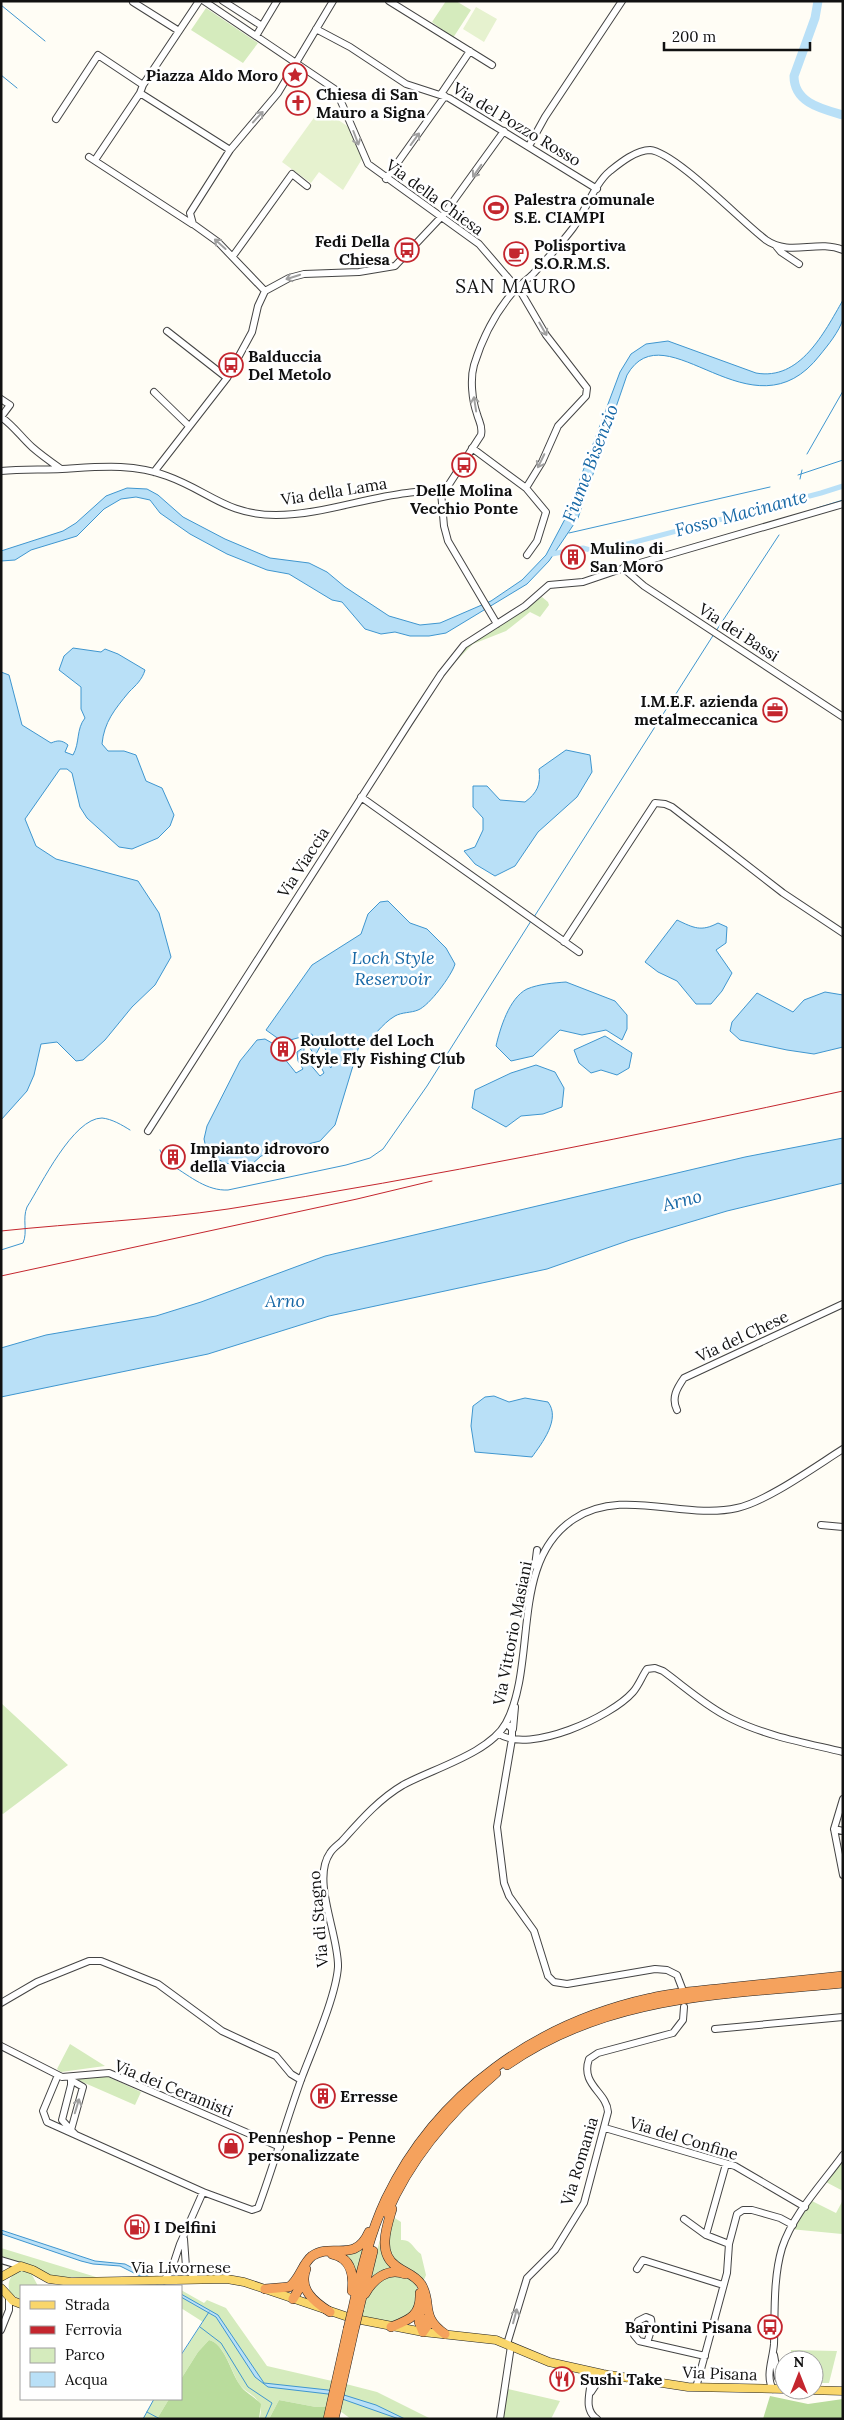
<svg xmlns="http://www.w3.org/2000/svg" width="844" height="2420" viewBox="0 0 844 2420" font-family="Lora,serif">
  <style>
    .green { fill: #d5ebbd }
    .forest { fill: #b9dc9c }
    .pitch { fill: #e6f2cf }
    .water { fill: #b9e0f7; stroke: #3f96cf }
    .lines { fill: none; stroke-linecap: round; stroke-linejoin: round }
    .stream { stroke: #3f96cf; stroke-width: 1 }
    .canal { stroke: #b9e0f7; stroke-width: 5 }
    .river { stroke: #b9e0f7; stroke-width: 9 }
    .minor-casing { stroke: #444; stroke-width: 8 }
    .major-casing { stroke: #222; stroke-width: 9 }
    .highway-casing { stroke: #222; stroke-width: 10 }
    .minor { stroke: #fff; stroke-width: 6 }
    .major { stroke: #f9d66b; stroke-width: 8 }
    .highway { stroke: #f5a25d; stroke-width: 9 }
    .rail { stroke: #c4262e; stroke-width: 1 }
    .highway-bridge-casing { stroke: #222; stroke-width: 10; stroke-linecap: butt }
    .highway-bridge { stroke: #f5a25d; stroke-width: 9 }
    .oneway { stroke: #a0a0a0 }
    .labels { text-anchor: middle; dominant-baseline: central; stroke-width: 5; stroke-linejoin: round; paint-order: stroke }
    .poi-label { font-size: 16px; font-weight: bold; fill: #111; stroke: #fff; text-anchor: start }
    .street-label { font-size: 16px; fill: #111; stroke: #fff }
    .water-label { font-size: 18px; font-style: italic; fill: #1768a6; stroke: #fff }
    .quarter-label { font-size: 19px; letter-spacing: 1px; fill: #111; stroke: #fff }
  </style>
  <rect width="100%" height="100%" fill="#fffdf5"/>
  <path class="green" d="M446,1H456L471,10L453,38L432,22Z
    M206,8L258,43L243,63L191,30Z
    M542,597L548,602L549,605L540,617L530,612L506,631L473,644L455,662L453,661L466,646Z
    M1,1703L68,1765L3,1814L1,1813Z
    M70,2044L105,2066L61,2072L57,2069Z
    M102,2074L141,2092L135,2105L71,2077Z
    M843,2155V2191L824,2181Z
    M810,2200L836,2213L843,2200L842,2234L790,2229Z
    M390,2215L401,2222V2240C412,2239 413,2249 421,2254L426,2275L422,2285L408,2275C422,2291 420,2293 415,2313L391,2327L360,2320L368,2280L380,2240L384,2241Z
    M365,2242L356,2281L341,2255Z
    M1,2248L96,2277H51L1,2256Z
    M22,2270L31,2273L38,2286H21V2300L10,2293C6,2282 11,2273 22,2270Z
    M181,2290L204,2303L207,2300L226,2308L267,2366L332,2381L331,2407H316L279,2400L269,2419H259C262,2413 261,2406 257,2400C253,2394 244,2391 240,2385C231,2372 225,2344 209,2340L198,2352L181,2379V2356L203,2322L181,2308Z
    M791,2350L837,2351L829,2383H814V2360L791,2359Z
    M346,2384L377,2392L431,2419H351L340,2411Z
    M504,2388L560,2401L551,2419H500Z
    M154,2399H169L157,2419H143Z"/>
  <path class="forest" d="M209,2340C225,2344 231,2373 240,2385C245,2393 254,2396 261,2404L259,2419H157L169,2399H181V2379L198,2352Z
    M770,2396L808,2404L843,2399V2419H763Z
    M279,2400L316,2407H331L328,2419H269Z"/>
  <path class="pitch" d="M476,7L497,19L484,42L463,29Z
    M321,108L350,128L362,159L343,190L319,172L311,183L282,162Z"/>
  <path class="water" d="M843,300C843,306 844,314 843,319C839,332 828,345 820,355C752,443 666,307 627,375L578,518L549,561L527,584L446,633L429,636H410L395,632L381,634L365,629L342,602L332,600L289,574L267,570L227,554L190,534L160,513L150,500L136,497L121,499L104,509L77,536L31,550L15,560L1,561V551L63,531L76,523L106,496L127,488L147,489L158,495L183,517L225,539L270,558L309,563L327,572L345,587L389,616L420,625L440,623L491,601L522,580L546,555L565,519L620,372L631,354L646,344L668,341L756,373C800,381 824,333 843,300Z
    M73,648L101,652L105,649L118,654L145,670C142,680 136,685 129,692C115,709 104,722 102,744L108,751H124L136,755L146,781L162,788L174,815L170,826L158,838L132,849L119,847L87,818L80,807L72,773L67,769H60L25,819L36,846L56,859L138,881L159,913L171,957L155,985L132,1007L105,1040L83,1060L76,1061L57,1042L41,1044L34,1075L27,1091L1,1120V672L9,675L22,725L51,743C58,740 62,740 68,745L65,752L73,755C80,743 76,729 85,718L81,709V687L59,670L64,656Z
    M566,750L590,755L592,772L577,797L538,832L515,866L495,876L475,864L464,851L475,847L483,830V818L473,807V786H487L500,800L525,802C537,793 541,785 539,769Z
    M388,901L410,923L427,929L446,948L455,964C452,975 429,1006 418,1010C411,1013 402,1012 395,1016C381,1024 374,1039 359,1046L335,1125L320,1141L261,1156L251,1165L244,1166L225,1163L211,1156L206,1148L204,1139L207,1126L240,1061L257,1040L265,1039L272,1043L296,1073L303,1069L298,1061L297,1052L304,1047V1055L307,1058L311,1054L314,1057L309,1063L320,1076L324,1073L321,1067L323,1064L326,1063L331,1068L332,1055L325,1049L327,1044L325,1042L321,1045L315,1056L308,1045L314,1039L312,1034L283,1042L266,1030L312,965L361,934L368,914L380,902Z
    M677,920C694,928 701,932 718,923L727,927L726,943L716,950L732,973L722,991L711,1004H696L677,981L658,972L645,962Z
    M566,982L615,1001L627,1015V1029L622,1040L606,1030L582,1035L560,1030L533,1056L511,1061L496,1046C500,1029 509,998 527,989C539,984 553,983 566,982Z
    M825,992L843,995V1047L814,1054L787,1050L740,1040L730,1031L732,1022L757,993L793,1012L804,1000Z
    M605,1036L632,1053L629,1068L617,1075L601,1070L591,1073L579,1063L574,1050Z
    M536,1065L555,1072L564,1088L562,1107L543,1114L521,1116L506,1127L472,1108L475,1090L511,1073Z
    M843,1138V1183L727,1211L630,1240L547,1269L329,1316L208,1354L1,1397V1348L46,1335L156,1316L201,1302L325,1256L745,1157Z
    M494,1396L509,1402L525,1398L548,1402C561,1419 542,1443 532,1457L475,1452L471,1426L473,1406L485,1397Z
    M1,2230L95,2261L125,2264L167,2286H160L120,2266L93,2264L81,2261L2,2234Z
    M181,2294L218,2315L264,2383L328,2390L376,2405L405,2419H399L328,2394L268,2387L255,2377L216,2317L181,2297Z"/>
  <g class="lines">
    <path class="stream" d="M1,5L45,41
      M1,75L17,88
      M807,454L843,391
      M798,475L843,460
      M800,479L802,470
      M817,508L843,500
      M569,533L770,487
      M716,631L779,535
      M534,917L714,634
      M160,1150L165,1161
      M173,1166C191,1177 207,1191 228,1190L346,1165L370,1158L383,1149L427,1086L531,921
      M1,1250L23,1243C28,1232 22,1219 27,1207C41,1185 73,1118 102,1118C112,1119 122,1125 130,1130
      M200,2327L221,2343L248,2387L272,2403L265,2419
      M181,2355L209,2312
      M147,2412L160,2419
      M143,2419L154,2399"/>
    <path class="canal" d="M552,554L583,548L597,552L821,493L843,486"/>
    <path class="river" d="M818,1L815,18L794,76C794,103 822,109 843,115"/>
    <g class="minor-casing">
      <path id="minor" d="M199,1L143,85L140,93L230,150
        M204,1L336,90L368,164L479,244L522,294L546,335L587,388L586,396L558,426L542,462L526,488
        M223,1L262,26
        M389,1L492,65
        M133,2L179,31
        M316,29L350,47L406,84L449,98L597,189
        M256,36L277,1
        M441,94L470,51
        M56,119L98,55L143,85
        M529,146L545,117L622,1
        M89,157L192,224
        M95,160L140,93
        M386,179L445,96
        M776,246L781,252L799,264
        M233,256L292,174L307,186
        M265,291L218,242L193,224L190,213L230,150L278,93L333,1
        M167,331L227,378
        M154,392L189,426
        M1,399L10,405L1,417
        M1,417C13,425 21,437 32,447C41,455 51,462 61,469
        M472,448L526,488L546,512L537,541L527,555
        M1,471C21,469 42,470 62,469C98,467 132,463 167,476C209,491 226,515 276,515C320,515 364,498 407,493C418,492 431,489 441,492
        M154,472L227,378L252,332L258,306L265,291L289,278L304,274L359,272L395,266L444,214L504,131
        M441,492L446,489L481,435C483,426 479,422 477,414C472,400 470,379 474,365C482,339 496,312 513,292C519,285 527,280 533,274C547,259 561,244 573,228C585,212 595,183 610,171C620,163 636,150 650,150C675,152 742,222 766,240C790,257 817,239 843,250
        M441,492L444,526L448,541L497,624
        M623,568L644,586L843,717
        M361,797L579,952
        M564,942L655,803L665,804L672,807L783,893L843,933
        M148,1131L409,723L441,674L464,645L525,606L549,585L583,582L633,565L843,504
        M677,1410C671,1398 677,1388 684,1378L843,1304
        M821,1525L843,1527
        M535,1566L537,1550
        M506,1723L512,1729V1739L497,1827L504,1883L509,1896L534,1931L548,1976L554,1982L567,1984L655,1969L667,1970L677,1975L682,1988
        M513,1729L515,1707
        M499,1734C530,1754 611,1717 633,1692C639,1685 642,1676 647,1669L655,1668L663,1671C685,1687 707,1707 732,1719C766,1736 806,1743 843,1752
        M843,1799L834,1829L843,1875
        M834,1829L843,1831
        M1,2003L37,1982L89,1961H101L158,1984L222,2031L276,2056L291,2074L301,2080
        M715,2029L843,2017
        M1,2046L62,2077L109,2073L280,2147
        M58,2075L43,2111L47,2122L203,2192
        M71,2079V2085L62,2120L71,2130
        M71,2080L83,2087L71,2130L75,2134
        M605,2128L735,2166L805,2207
        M726,2164L706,2235L729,2244
        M684,2219L706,2235
        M184,2239L186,2267L196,2279
        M1,2260L21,2266
        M637,2269L643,2260L723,2285
        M164,2280L171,2271L180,2244L203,2192L252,2210L258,2208C274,2165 286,2121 302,2077C313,2048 336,1996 338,1967C339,1935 311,1880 330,1853C333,1848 338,1845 342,1841C360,1821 379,1799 403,1785C432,1769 490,1753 506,1723C538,1662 509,1561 574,1519C622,1487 684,1520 737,1508C766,1502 816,1466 843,1449
        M1,2330L9,2310V2298
        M647,2343L652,2327L651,2319L646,2317L638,2321L634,2335L639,2341L705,2356
        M507,2344L527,2278L555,2250L584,2203L608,2112C607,2092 580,2085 589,2059L598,2053L673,2033L683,2020L684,2007
        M774,2355L778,2378L784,2386
        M591,2372C593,2388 581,2408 597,2419
        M697,2384L727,2273L729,2244L737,2214L743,2210H752L780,2218L793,2225
        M773,2389C765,2376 773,2359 774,2344C775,2313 773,2278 782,2248C793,2214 822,2184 843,2155
        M591,2392L603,2374
        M500,2419L511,2346"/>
    </g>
    <g class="major-casing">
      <path id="major" d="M1,2277L21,2266L33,2270L49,2279L71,2282L227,2279L244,2282L345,2316
        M1,2288L13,2301L21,2304
        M361,2320L423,2332L496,2340L549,2362L603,2374L688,2387L784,2389
        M806,2390L843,2391"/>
    </g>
    <g class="highway-casing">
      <path id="highway" d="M507,2065C609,1994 723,1995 843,1983
        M392,2209C387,2226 377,2253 396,2266C405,2273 414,2274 421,2284C433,2303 419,2316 445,2334
        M387,2213C411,2157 450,2112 496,2073
        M332,2254C351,2258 354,2274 352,2291
        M306,2269C298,2289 314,2302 330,2312
        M265,2289L289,2287C300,2279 302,2264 312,2256C332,2242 355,2264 369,2232
        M365,2294C373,2279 388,2267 405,2274
        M293,2299L303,2282
        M353,2308C361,2271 370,2233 386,2199C437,2092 537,2023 651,1998C675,1992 701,1991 726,1988C765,1984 804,1980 843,1976
        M420,2308L419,2322L423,2332L428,2325V2317
        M359,2309L373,2251
        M391,2327C409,2320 421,2316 420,2293
        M328,2419L348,2329
        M334,2419L354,2330"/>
    </g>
    <use href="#minor" class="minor"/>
    <use href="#major" class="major"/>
    <use href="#highway" class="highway"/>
    <path class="rail" d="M1,1231C76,1223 153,1220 228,1209C434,1177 639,1135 843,1091
      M1,1276L357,1199L432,1181"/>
    <g class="highway-bridge-casing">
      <path id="highway-bridge" d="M348,2329L353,2308
        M354,2330L359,2309"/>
    </g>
    <use href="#highway-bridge" class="highway-bridge"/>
  </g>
  <defs><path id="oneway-shaft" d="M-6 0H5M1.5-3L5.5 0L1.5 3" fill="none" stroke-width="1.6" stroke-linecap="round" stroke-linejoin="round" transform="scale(1.25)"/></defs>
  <g class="oneway">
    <use href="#oneway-shaft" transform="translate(258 117) rotate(-47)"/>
    <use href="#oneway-shaft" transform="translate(356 138) rotate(69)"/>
    <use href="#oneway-shaft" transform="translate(415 139) rotate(-54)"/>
    <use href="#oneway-shaft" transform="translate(477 171) rotate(125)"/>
    <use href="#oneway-shaft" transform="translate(220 244) rotate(-138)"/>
    <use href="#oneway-shaft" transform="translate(293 277) rotate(162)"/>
    <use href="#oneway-shaft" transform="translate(543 329) rotate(60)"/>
    <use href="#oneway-shaft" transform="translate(475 404) rotate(-99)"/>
    <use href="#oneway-shaft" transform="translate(541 461) rotate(116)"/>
    <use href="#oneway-shaft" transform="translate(77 2106) rotate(-73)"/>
    <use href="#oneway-shaft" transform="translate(515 2316) rotate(-75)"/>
  </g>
  <defs>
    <g id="sight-ring" transform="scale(1.25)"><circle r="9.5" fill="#fff" stroke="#c4262e" stroke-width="1.5"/><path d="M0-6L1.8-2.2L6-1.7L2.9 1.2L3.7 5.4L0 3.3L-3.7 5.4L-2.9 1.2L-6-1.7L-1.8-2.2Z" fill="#c4262e"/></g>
    <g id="church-ring" transform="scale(1.25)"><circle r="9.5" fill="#fff" stroke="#c4262e" stroke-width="1.5"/><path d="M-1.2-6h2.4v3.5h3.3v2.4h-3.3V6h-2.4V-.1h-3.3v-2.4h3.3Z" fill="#c4262e"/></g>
    <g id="stadium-ring" transform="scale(1.25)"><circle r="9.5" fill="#fff" stroke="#c4262e" stroke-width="1.5"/><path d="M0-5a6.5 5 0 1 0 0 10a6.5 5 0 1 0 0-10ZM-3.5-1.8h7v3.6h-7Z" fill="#c4262e"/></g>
    <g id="bus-ring" transform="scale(1.25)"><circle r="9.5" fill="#fff" stroke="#c4262e" stroke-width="1.5"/><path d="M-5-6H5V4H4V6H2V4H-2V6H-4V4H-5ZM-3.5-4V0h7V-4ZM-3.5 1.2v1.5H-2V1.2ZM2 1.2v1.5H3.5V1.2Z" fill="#c4262e"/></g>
    <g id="cafe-ring" transform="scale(1.25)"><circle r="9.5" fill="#fff" stroke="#c4262e" stroke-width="1.5"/><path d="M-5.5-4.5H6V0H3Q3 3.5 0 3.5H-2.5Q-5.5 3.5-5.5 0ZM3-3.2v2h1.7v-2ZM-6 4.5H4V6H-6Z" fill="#c4262e"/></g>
    <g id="building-ring" transform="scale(1.25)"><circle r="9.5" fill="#fff" stroke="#c4262e" stroke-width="1.5"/><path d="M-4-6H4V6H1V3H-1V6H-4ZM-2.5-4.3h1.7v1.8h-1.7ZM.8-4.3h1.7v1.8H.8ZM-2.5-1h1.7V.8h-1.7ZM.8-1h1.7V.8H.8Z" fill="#c4262e"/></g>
    <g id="office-ring" transform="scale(1.25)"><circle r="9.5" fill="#fff" stroke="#c4262e" stroke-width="1.5"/><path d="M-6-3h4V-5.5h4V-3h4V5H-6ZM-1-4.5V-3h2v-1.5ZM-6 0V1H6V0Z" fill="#c4262e"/></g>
    <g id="shop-ring" transform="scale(1.25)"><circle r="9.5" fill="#fff" stroke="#c4262e" stroke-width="1.5"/><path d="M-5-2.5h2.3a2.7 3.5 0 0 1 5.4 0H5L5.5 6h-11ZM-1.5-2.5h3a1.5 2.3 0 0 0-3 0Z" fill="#c4262e"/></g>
    <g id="fuel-ring" transform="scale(1.25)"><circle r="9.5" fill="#fff" stroke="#c4262e" stroke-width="1.5"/><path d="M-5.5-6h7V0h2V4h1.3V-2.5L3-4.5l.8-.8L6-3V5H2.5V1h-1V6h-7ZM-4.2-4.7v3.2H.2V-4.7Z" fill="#c4262e"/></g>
    <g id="restaurant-ring" transform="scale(1.25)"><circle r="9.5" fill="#fff" stroke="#c4262e" stroke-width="1.5"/><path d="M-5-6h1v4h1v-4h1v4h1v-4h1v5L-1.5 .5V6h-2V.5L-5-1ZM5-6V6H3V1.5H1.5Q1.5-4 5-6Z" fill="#c4262e"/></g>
  </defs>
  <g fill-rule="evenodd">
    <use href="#sight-ring" x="295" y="75"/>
    <use href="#church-ring" x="298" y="103"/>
    <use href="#stadium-ring" x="496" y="208"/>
    <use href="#bus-ring" x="407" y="250"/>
    <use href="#cafe-ring" x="516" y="254"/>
    <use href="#bus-ring" x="231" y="365"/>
    <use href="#bus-ring" x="464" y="465"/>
    <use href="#building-ring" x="573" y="557"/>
    <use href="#office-ring" x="775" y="710"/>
    <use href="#building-ring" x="283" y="1049"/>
    <use href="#building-ring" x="173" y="1157"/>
    <use href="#building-ring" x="323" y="2096"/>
    <use href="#shop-ring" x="231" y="2146"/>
    <use href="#fuel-ring" x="137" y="2227"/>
    <use href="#bus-ring" x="770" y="2327"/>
    <use href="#restaurant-ring" x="562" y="2379"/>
  </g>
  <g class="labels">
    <g class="poi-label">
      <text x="278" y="75" text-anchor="end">Piazza Aldo Moro</text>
      <text x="316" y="94">Chiesa di San<tspan x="316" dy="18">Mauro a Signa</tspan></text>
      <text x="514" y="199">Palestra comunale<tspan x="514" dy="18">S.E. CIAMPI</tspan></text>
      <text x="390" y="241" text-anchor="end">Fedi Della<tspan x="390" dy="18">Chiesa</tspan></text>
      <text x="534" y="245">Polisportiva<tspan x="534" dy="18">S.O.R.M.S.</tspan></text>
      <text x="248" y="356">Balduccia<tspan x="248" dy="18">Del Metolo</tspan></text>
      <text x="464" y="490" text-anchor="middle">Delle Molina<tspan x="464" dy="18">Vecchio Ponte</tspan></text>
      <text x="590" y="548">Mulino di<tspan x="590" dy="18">San Moro</tspan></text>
      <text x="758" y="701" text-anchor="end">I.M.E.F. azienda<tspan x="758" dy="18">metalmeccanica</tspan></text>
      <text x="300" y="1040">Roulotte del Loch<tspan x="300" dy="18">Style Fly Fishing Club</tspan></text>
      <text x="190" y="1148">Impianto idrovoro<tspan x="190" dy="18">della Viaccia</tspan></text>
      <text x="340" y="2096">Erresse</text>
      <text x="248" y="2137">Penneshop - Penne<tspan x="248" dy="18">personalizzate</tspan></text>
      <text x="154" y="2227">I Delfini</text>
      <text x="752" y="2327" text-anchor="end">Barontini Pisana</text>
      <text x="580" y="2379">Sushi Take</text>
    </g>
    <g class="street-label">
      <text transform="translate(517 124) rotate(31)">Via del Pozzo Rosso</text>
      <text transform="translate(435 197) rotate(36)">Via della Chiesa</text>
      <text transform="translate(334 491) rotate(-9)">Via della Lama</text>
      <text transform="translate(739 632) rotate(33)">Via dei Bassi</text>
      <text transform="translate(303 862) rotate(-57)">Via Viaccia</text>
      <text transform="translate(742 1336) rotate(-25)">Via del Chese</text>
      <text transform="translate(512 1633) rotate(-79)">Via Vittorio Masiani</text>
      <text transform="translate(318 1919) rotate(-95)">Via di Stagno</text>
      <text transform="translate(174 2088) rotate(22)">Via dei Ceramisti</text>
      <text transform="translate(684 2138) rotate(17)">Via del Confine</text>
      <text transform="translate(579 2161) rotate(-73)">Via Romania</text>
      <text x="181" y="2267">Via Livornese</text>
      <text transform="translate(720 2373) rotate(2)">Via Pisana</text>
    </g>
    <g class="water-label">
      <text transform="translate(590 463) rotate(-69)">Fiume Bisenzio</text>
      <text transform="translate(741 513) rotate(-15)">Fosso Macinante</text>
      <text x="393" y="957">Loch Style<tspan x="393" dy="21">Reservoir</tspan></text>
      <text transform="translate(682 1200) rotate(-14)">Arno</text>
      <text x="285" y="1300">Arno</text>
    </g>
    <g class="quarter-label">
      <text x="516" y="286">SAN MAURO</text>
    </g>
  </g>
  <rect width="844" height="2420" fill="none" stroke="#111111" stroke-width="5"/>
  <rect x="20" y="2285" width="162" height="115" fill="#ffffff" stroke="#a0a0a0"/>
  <rect x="30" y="2301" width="25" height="8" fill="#f9d66b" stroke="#a0a0a0"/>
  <text x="65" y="2310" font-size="15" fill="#111111">Strada</text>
  <rect x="30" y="2326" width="25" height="8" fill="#c4262e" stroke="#a0a0a0"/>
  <text x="65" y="2335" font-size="15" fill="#111111">Ferrovia</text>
  <rect x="30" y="2348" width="25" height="15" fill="#d5ebbd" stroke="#a0a0a0"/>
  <text x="65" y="2360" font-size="15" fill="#111111">Parco</text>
  <rect x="30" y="2372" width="25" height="15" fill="#b9e0f7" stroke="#a0a0a0"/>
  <text x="65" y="2385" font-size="15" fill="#111111">Acqua</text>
  <g transform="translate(799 2375)"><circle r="24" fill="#ffffff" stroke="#a0a0a0"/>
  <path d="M0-4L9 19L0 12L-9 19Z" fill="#c4262e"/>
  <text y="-8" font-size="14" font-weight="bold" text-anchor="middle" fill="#111111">N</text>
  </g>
  <path d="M664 42v8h146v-8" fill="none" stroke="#111111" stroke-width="2.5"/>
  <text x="672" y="42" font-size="15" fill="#111111" stroke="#ffffff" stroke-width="4" paint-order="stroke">200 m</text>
</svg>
